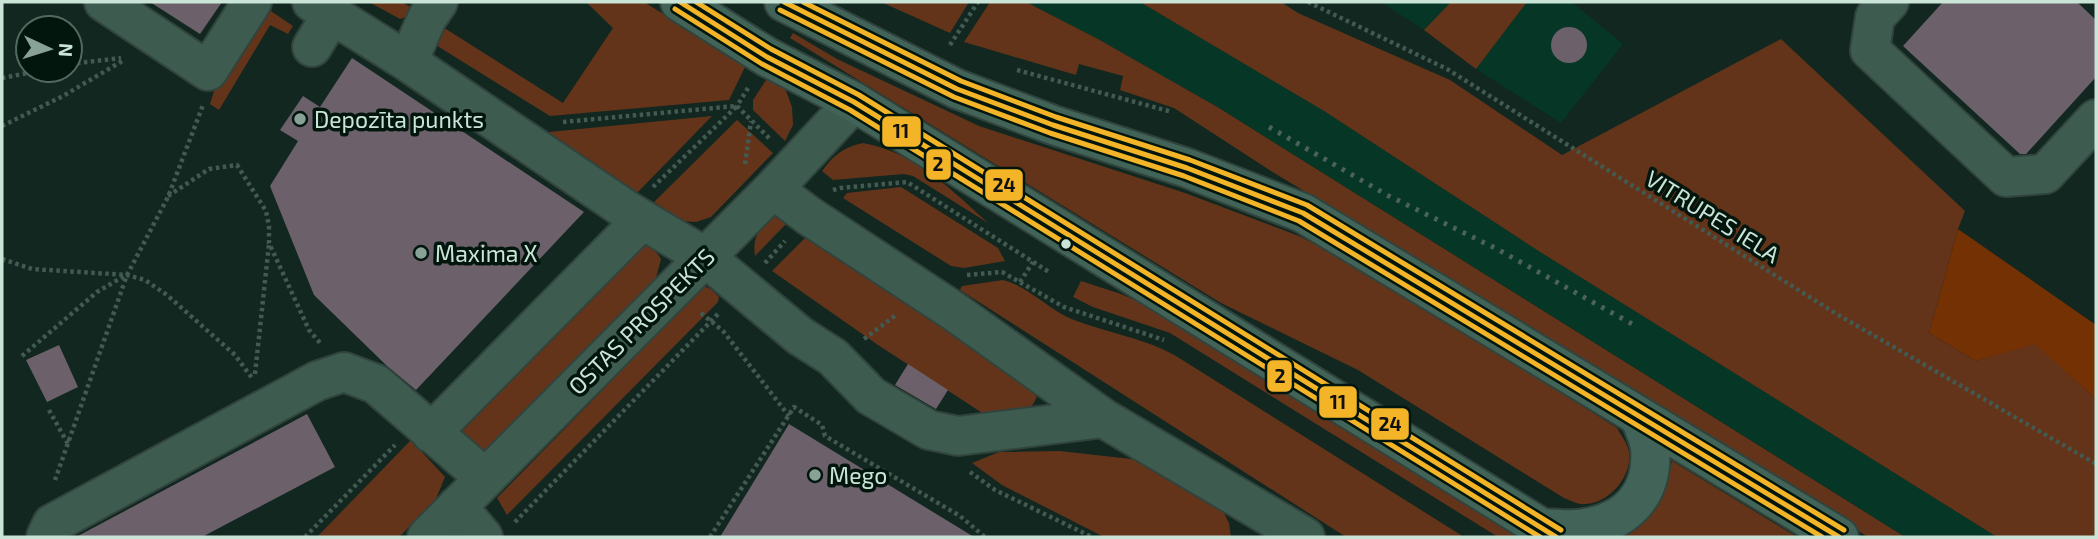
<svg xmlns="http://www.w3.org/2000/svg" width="2098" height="539" viewBox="0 0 2098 539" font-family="'Exo 2',sans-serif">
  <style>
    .built { fill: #053626 }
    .green { fill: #63341a }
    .forest { fill: #743104 }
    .building { fill: #6c616a }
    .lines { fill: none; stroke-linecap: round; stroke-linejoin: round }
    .minor-casing { stroke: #30443d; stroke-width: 42 }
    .major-casing { stroke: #30443d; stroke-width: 42 }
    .path { stroke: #425a51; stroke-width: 4.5; stroke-dasharray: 3.5 3.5; stroke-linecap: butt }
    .minor { stroke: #3e5b50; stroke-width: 38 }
    .major { stroke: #426458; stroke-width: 38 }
    .rail { stroke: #4c625a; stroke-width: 5; stroke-dasharray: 3.5 7; stroke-linecap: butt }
    .bus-1-casing { stroke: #02160e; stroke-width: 10 }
    .bus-2-casing { stroke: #02160e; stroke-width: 10 }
    .bus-3-casing { stroke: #02160e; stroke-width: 10 }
    .bus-1 { stroke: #f4b427; stroke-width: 5 }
    .bus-2 { stroke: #f4b427; stroke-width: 5 }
    .bus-3 { stroke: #f4b427; stroke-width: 5 }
    .poi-dot { fill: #89a298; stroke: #02160e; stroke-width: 2.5 }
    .bus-dot { fill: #cae5d8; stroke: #02160e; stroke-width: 2.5 }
    .labels { text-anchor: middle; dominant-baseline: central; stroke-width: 7; stroke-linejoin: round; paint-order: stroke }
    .poi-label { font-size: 23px; fill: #cae5d8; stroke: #02160e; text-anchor: start }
    .street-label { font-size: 23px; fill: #cae5d8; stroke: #02160e }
    .line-badge { stroke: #02160e; stroke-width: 2.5 }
    .pale-badge-label { font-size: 19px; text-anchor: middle; font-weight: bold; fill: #111 }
  </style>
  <rect width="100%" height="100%" fill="#112720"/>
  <path class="built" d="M1026,2H1140L1324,111L1537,250L1997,537H1905L1219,108L1098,39Z
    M1381,2H1451L1424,30Z
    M1527,2H1572L1623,44L1561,123L1476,69Z"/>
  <path class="green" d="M369,2H402L412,8L409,16L400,19Z
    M586,2H644L746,65L729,100L550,116L439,47L432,39L435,31L446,29L563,103L613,28Z
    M881,2H969L950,33Z
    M990,2H1026L1098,39L1219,108L1905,537H1868L1553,342L1271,171L1174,108L1120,90L1123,76L1079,64L1076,75L964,42Z
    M1140,2H1281L1298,13L1450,80L1562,155L1781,39L1965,211L1958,229L1929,333L1976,361L2035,343L2096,399V537H1997L1537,250L1324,111Z
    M1451,2H1527L1476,69L1424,30Z
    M265,7L293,26L288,34L270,25L219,110L210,104L215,88Z
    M793,33L837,59L979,126L1185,193L1299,236L1374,275L1617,428C1620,434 1626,441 1628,448C1635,473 1611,503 1585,504C1578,505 1570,500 1564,498L1358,370L1221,303L790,38Z
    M768,77L785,88L792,107L793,125L785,141L753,110V100Z
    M712,116L637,193L548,136L549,132Z
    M737,120L773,153L711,217L696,222L681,221L654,202Z
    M863,143C914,152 951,189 988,223L913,176L904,174L833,180L822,171C833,156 843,147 863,143Z
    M901,187L998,248L1005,261L964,268L951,266L843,198L847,193Z
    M773,215L786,224L755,256C752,235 760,230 773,215Z
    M806,237L1038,385C1038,416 1014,415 990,418L878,345L772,271Z
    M636,243C649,244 654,248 661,259L656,278L480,457L457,443L456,424Z
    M1003,280C1030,287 1048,310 1074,320C1108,333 1144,338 1176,356L1464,537H1346L960,290L962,286Z
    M1081,281L1121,294L1151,307L1519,537H1498L1170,333L1093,307L1073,297Z
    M704,286L712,290L719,297L718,302L507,515L497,498Z
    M411,440L445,477L435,501L399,537H317Z
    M1060,451L1140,460L1215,495L1229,523L1231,537H1104L1002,485L972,463L999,452Z
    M1672,461L1797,537H1613L1652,511L1665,490Z"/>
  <path class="forest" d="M1958,229L2096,325V399L2035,344L1976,361L1929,333Z"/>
  <path class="building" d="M150,2H222L200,34Z
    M1943,2H2077L2096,20V77L2026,154H2020L1903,46Z
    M1551 45a18 18 0 1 1 36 0a18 18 0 1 1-36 0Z
    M352,58L584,212L416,390L387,366L314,295L270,186L298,141L280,130L303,96L320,107Z
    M59,345L78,387L47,402L26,360Z
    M908,364L948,390L936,409L895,385Z
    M307,414L335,467L202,537H76Z
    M789,424L974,537H720Z"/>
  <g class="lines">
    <g class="minor-casing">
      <path id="minor" d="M104,2L208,71L252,2
        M312,2L408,62L628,211L705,257L800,336L833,357L871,396L929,430L958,436L1103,418L1305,537
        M1889,2L1875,17L1870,50L2006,177L2045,174L2096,119
        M312,47L332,14
        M408,62L427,18L438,2
        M773,189L809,216L952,310L1103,418
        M431,433L642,220
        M457,506L483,537
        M46,537L52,524L317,381L344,372L376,384L485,478
        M427,537L773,189L854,102"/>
    </g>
    <g class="major-casing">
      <path id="major" d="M680,2L767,57L854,102L1556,537
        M784,2L957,89L1053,125L1187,168L1303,213L1839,537
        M1541,528C1555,528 1571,531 1585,528C1628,521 1654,493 1650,448C1649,438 1643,427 1640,417"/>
    </g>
    <path class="path" d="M1308,2L1447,69L1835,313L2096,464
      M950,45L978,2
      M70,64L121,58
      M1017,70L1172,112
      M2,78L44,70
      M748,88L737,106L770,139
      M563,122L736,106
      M2,126L63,96L124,60
      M745,164L751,121
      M653,187L737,106
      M833,190L840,188L907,182L1049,272
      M168,196L209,169L237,165L266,211L269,226V243L309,330L321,344
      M2,259L32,269L127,275L145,280L167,295L235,355L252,378
      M765,263L785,241
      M967,275L1002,272L1064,307L1164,340
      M1020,282L1033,262
      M701,313L723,331L789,416
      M864,339L896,315
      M22,356L97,292L126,275
      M255,374L269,244
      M49,410L68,444
      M970,472L995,490L1092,537
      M55,480L127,275L168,197L203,105
      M515,522L719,313
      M305,537L395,445
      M710,537L794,407L822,425L825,436L960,516L985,537"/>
    <use href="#minor" class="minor"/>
    <use href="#major" class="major"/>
    <path class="rail" d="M1269,127L1387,195L1497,249L1634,325"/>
    <g class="bus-1-casing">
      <path id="bus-1" d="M680,2L767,57L854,102L1556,537
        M784,2L957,89L1053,125L1187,168L1303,213L1839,537"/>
    </g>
    <g class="bus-2-casing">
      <path id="bus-2" d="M675,9L762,64L850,110L1540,537
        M780,10L954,97L1050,133L1184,176L1299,221L1822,537"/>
    </g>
    <g class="bus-3-casing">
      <path id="bus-3" d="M696,2L771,49L859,95L1561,530
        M803,2L961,81L1056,117L1190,160L1307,205L1844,530"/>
    </g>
    <use href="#bus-1" class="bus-1"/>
    <use href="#bus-2" class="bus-2"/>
    <use href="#bus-3" class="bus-3"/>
  </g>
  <g class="poi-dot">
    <circle cx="300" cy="119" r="7"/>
    <circle cx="421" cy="253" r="7"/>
    <circle cx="815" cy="475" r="7"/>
  </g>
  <circle class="bus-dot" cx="1066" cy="244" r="6"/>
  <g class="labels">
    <g class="poi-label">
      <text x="314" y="119">Depozīta punkts</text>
      <text x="435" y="253">Maxima X</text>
      <text x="829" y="475">Mego</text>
    </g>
    <g class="street-label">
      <text transform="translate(1713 216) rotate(32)">VITRUPES IELA</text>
      <text transform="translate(641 321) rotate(-45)">OSTAS PROSPEKTS</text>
    </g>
  </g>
  <g class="line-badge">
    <rect x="881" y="115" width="41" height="33" rx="7" fill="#f4b427"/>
    <rect x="925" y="148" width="27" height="33" rx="7" fill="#f4b427"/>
    <rect x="984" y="168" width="40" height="34" rx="7" fill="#f4b427"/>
    <rect x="1266" y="359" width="27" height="34" rx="7" fill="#f4b427"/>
    <rect x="1318" y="385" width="40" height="34" rx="7" fill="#f4b427"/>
    <rect x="1370" y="407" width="40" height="34" rx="7" fill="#f4b427"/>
  </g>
  <g class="pale-badge-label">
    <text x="901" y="138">11</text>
    <text x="938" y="171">2</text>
    <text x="1004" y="192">24</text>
    <text x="1280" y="383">2</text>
    <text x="1338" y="409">11</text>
    <text x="1390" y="431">24</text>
  </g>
  <rect width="2098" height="539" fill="none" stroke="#cae5d8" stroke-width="7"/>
  <g transform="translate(49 49) rotate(94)"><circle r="33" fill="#02160e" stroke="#52695f" stroke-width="2"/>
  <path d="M0-5L12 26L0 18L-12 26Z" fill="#89a298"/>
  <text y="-10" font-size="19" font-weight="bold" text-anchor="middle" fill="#cae5d8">N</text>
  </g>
</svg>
